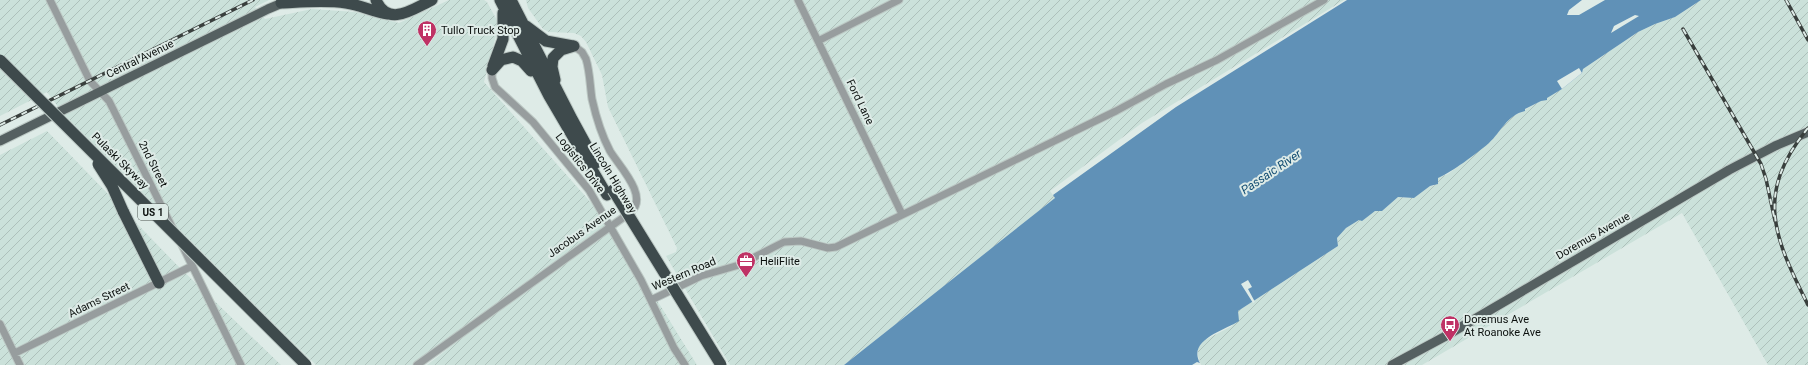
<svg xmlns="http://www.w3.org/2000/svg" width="1808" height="365" viewBox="0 0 1808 365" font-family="Roboto,sans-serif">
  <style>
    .industrial { fill: url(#industrial-furrows) }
    .water { fill: #6091b7 }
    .pier { fill: #deebe7 }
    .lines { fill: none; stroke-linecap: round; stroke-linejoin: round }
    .minor-casing { stroke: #bcc8c4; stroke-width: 9 }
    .major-casing { stroke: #bcc8c4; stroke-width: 11 }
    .highway-casing { stroke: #bcc8c4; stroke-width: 13 }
    .minor { stroke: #979d9e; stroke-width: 7 }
    .major { stroke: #556061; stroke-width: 9 }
    .highway { stroke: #3e4a4c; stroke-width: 11 }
    .rail-casing { stroke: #393f3d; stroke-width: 3.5 }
    .rail { stroke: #deebe7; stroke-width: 2; stroke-dasharray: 6; stroke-linecap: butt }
    .highway-bridge-casing { stroke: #bcc8c4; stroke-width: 13; stroke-linecap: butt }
    .highway-bridge { stroke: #3e4a4c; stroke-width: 11 }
    .labels { text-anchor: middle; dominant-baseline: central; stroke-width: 4; stroke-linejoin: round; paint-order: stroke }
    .shield { fill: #deebe7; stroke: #4a524f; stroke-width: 1 }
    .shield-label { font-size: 10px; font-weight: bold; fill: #0b100e }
    .poi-label { font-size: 11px; fill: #0b100e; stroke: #deebe7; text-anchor: start }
    .street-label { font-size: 11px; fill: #0b100e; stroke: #deebe7 }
    .water-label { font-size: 12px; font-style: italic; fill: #104b71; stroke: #deebe7 }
  </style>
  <defs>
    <pattern id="industrial-furrows" width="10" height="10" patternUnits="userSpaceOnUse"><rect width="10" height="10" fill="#cbe1da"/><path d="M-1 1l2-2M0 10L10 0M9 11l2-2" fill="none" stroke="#adc0ba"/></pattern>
  </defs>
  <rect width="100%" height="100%" fill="#deebe7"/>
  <path class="industrial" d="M0,0H269L255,7L265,19L312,9L355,12L399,23L449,0H484L487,2L499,24L484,82L610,224L697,365H427L564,258L412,365H316L64,115L47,92L0,116Z
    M526,0H1344L1142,123L1050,191L1055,198L844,365H730L666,256L676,252L677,248L608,107L602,75L586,42L581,36L574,33L549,32L543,29L528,8Z
    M1701,0H1808V365H1768L1682,213L1422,365H1201L1198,356V348L1203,341L1232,326L1238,311L1338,246L1337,238L1346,228L1359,220H1362L1375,211H1382L1398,197L1414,198L1430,186H1434L1437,178L1448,174L1490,142L1510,118L1562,89L1582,73L1583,69L1638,32L1655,24L1675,17Z
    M47,131L176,264L281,365H0V155Z"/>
  <path class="water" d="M1347,0H1701L1675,17L1655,24L1638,32L1583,69L1582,73L1562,89L1547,98V100L1541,101L1525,109V111C1507,115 1501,132 1489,143C1476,154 1452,172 1438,178V184L1430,186L1414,198L1398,197L1382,211H1375L1362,221L1359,220L1346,228L1337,238L1338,246L1238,311L1239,321C1225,330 1187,340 1200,363L1197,362L1192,365H844L1055,198L1053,195L1176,107Z"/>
  <path class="pier" d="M1582,0H1605L1579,15H1567L1569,10Z
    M1635,15L1639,16L1611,33L1614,26Z
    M1579,68L1582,73L1562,89L1557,81Z
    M1248,280L1252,287L1248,289L1255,302L1253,303L1241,284Z"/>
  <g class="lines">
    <g class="minor-casing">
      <path id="minor" d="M50,0L90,81L109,101L173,229
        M798,0L902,214
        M818,41L899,0
        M492,70V78L495,87L533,122L589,190L641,280L674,348L685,365
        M182,245L241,365
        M651,300L701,276L739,265L784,242L801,241L828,248L836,247L1116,111L1166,84L1217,60L1324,0
        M0,324L20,365
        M15,353L192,266
        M417,365L631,212C649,196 619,166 610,151C601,134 596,117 592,99C590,86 590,72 586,59L582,52L574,46"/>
    </g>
    <g class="major-casing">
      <path id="major" d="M0,141L268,9L287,1
        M1392,365L1444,337L1729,170L1775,146L1808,132"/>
    </g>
    <g class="highway-casing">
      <path id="highway" d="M376,0C388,28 413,9 432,0
        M500,0L549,96L607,195
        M511,0L572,119L596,163
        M281,3C303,2 325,0 346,3C361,5 373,12 388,14
        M526,26L546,41L573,46
        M493,66L503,39V13
        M492,70L501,60L513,57L522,61L531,71
        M555,80L552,67L553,58L561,50L574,46
        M123,211L159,283"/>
    </g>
    <use href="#minor" class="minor"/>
    <use href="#major" class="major"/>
    <use href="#highway" class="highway"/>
    <g class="rail-casing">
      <path id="rail" d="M1786,0L1808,40
        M1683,29L1761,164L1766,179L1775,221
        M0,125L253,0
        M1808,128C1754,194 1774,237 1808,305"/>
    </g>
    <use href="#rail" class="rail"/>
    <g class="highway-bridge-casing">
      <path id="highway-bridge" d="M0,60L306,365
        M98,164L112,186L123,211
        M613,190L721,365"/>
    </g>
    <use href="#highway-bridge" class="highway-bridge"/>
  </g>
  <defs>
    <g id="building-pin" transform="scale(1)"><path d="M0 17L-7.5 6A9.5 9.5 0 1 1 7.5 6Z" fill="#bf3265" stroke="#deebe7"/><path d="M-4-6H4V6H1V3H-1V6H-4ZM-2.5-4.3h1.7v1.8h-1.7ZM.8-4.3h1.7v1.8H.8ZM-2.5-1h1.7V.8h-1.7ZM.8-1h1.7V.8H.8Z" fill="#fff"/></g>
    <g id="office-pin" transform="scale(1)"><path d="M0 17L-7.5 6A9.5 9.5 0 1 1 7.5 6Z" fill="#bf3265" stroke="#deebe7"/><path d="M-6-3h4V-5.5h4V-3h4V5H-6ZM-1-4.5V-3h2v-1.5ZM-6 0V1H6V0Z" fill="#fff"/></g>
    <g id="bus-pin" transform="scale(1)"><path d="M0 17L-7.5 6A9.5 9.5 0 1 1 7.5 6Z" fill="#bf3265" stroke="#deebe7"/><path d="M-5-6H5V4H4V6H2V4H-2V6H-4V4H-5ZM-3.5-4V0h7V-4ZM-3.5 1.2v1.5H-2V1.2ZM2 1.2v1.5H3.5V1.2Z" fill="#fff"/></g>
  </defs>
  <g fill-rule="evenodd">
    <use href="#building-pin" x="427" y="30"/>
    <use href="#office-pin" x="746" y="261"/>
    <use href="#bus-pin" x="1450" y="325"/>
  </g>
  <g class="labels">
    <rect class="shield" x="138" y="204" width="30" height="16" rx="3"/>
    <g class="shield-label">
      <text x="153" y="212">US 1</text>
    </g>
    <g class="poi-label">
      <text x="441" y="30">Tullo Truck Stop</text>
      <text x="760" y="261">HeliFlite</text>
      <text x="1464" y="319">Doremus Ave<tspan x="1464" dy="13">At Roanoke Ave</tspan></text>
    </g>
    <g class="street-label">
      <text transform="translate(140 59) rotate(-26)">Central Avenue</text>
      <text transform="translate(860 102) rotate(64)">Ford Lane</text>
      <text transform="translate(120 161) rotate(45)">Pulaski Skyway</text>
      <text transform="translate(580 163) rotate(52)">Logistics Drive</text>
      <text transform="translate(153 164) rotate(63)">2nd Street</text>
      <text transform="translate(613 178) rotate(59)">Lincoln Highway</text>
      <text transform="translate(582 232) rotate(-35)">Jacobus Avenue</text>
      <text transform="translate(1593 236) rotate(-30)">Doremus Avenue</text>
      <text transform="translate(684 274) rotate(-23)">Western Road</text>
      <text transform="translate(99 300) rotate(-26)">Adams Street</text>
    </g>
    <g class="water-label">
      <text transform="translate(1271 172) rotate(-34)">Passaic River</text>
    </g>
  </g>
</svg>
